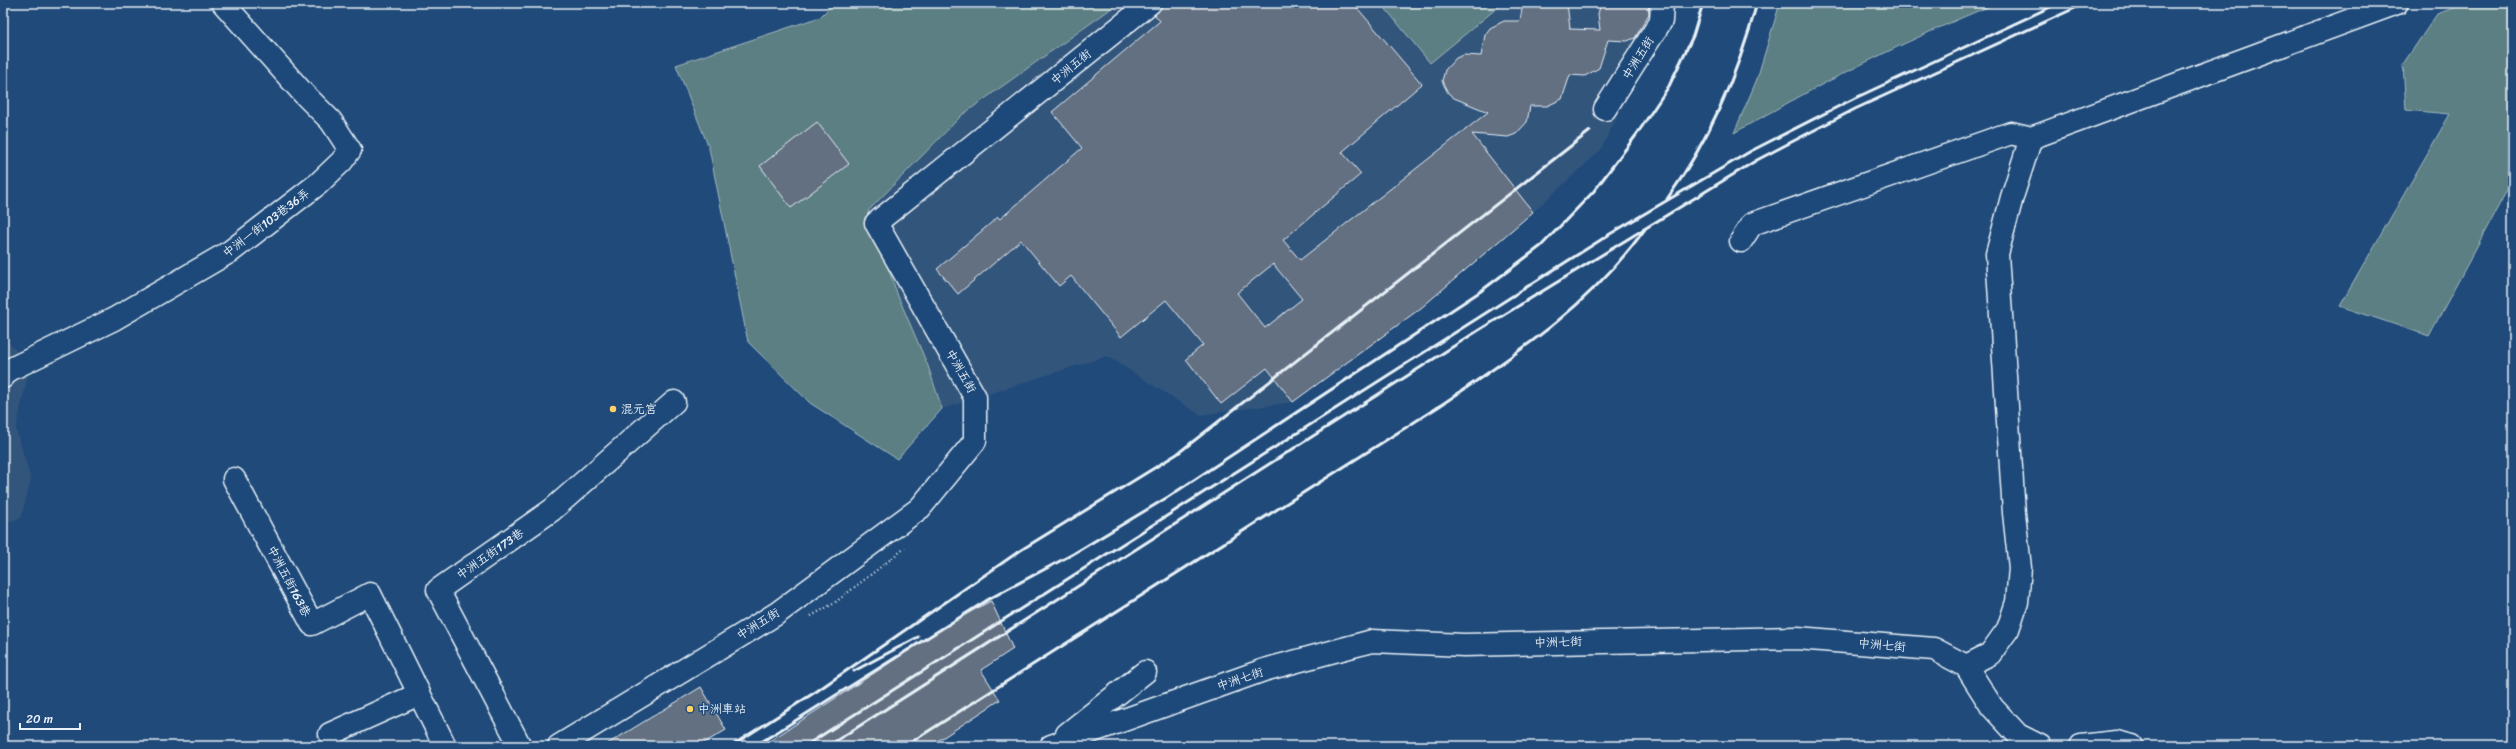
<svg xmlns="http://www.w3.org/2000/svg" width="2516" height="749" viewBox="0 0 2516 749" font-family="Sriracha,'LXGW WenKai TC',sans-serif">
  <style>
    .built { fill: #33557c }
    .green { fill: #5c7f83; stroke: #a2b8be }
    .building { fill: #637082; stroke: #e8f1f8; fill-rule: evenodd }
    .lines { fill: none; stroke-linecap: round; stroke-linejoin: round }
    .minor-casing { stroke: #e8f1f8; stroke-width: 25 }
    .path { stroke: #e8f1f8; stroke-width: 2.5; stroke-dasharray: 1 3; stroke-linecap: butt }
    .minor { stroke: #1f4a7a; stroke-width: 22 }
    .rail { stroke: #e8f1f8; stroke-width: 3 }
    .poi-dot { fill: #ffd166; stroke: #1f4a7a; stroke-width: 1.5 }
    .labels { text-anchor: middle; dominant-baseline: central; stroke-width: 3; stroke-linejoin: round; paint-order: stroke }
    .street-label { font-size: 12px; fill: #e8f1f8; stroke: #1f4a7a }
    .poi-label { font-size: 12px; fill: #e8f1f8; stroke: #1f4a7a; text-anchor: start }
  </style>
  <rect width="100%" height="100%" fill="#1f4a7a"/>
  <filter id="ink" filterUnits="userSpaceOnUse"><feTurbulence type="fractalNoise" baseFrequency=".025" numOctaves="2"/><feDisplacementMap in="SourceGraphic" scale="8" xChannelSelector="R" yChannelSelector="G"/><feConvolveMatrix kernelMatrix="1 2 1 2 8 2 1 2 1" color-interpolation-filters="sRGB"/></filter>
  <g filter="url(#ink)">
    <path class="built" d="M1119,3H1381L1430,62L1503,3H1659L1668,15L1600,151L1533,212L1421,308L1293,402L1200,415L1107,356L942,409L928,366L898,296L868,211L962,115Z
      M3,336L30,366L16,429L31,480L21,518L3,524Z"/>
    <path class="green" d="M834,3H1119L962,115L868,211L898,296L928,366L942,409L897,459L810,403L748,342L709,148L676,65L820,17Z
      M1381,3H1503L1430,63Z
      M1780,3H1997C1906,40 1819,84 1734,133L1757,79Z
      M2467,3H2513V179L2429,336L2340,306L2450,114L2406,110L2403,64L2437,14Z"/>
    <path class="building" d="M1164,3H1353L1422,84L1342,152L1361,174L1283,240L1300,260L1488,112L1454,98L1448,93L1442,81L1445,70L1456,58L1464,55L1481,56L1485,35L1490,28L1504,21H1520L1523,3H1567L1570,29L1600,30L1598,14L1601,3H1648L1649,14L1635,38L1627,41L1608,40L1599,68L1585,76L1570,75L1562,99L1547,106H1530L1527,122L1516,134L1508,137L1472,134L1533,212L1421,308L1293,402L1267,368L1221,404L1186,359L1203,345L1166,300L1121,337L1071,276L1059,286L1021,240L958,294L937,269L998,217L1000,219L1082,148L1052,112L1160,21L1155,15ZM1273,264L1302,299L1265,328L1237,293Z
      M817,122L849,164L791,208L760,166Z
      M991,601L1013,649L981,670L1000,700L930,746H762L962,616Z
      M701,687L726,730L699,746H604Z"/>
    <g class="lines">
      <g class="minor-casing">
        <path id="minor" d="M1605,109L1661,21L1662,3
          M1741,241L1752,224L2011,133L2031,138
          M3,377L9,370L114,319L231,251L319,183L342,161L350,150L331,121L303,93L223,3
          M234,479L312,624L370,594L445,746
          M1966,666L1990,654L2008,629L2017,602L2020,568L2014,513L1997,254L2012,197L2031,138L2397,3
          M330,734L419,694
          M1067,734L1145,672
          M520,746L438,590L552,510L674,402
          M559,746L776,614L920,508L975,441V397L876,223L1150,3
          M1051,746L1264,670L1372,641L1464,645L1797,638L1934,649L1966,666L1992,707L2018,735L2040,746
          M2081,746L2116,742L2132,746"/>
      </g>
      <path class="path" d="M811,616L833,604L905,548"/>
      <use href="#minor" class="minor"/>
      <path class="rail" d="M1667,199C1710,139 1738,74 1757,3
        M854,671L918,637
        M731,746L817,691L1021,550L1177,454L1590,131
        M755,746L989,599L1073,554L1168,497L1481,291L1541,246L1594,191L1637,134L1669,86L1693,36L1703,3
        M805,746L1610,234L1751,151L1851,100L2059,3
        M828,746L1479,330L1757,160L1855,109L2086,3
        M905,746L1438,407C1516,354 1588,308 1645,229"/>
    </g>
  </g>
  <g class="poi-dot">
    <circle cx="613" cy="409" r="4"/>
    <circle cx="690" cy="709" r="4"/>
  </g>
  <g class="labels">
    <g class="street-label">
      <text transform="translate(1638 58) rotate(-58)">中洲五街</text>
      <text transform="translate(1071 67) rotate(-39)">中洲五街</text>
      <text transform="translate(266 223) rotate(-37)">中洲一街103巷36弄</text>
      <text transform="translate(961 371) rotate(60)">中洲五街</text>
      <text transform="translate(490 554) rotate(-35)">中洲五街173巷</text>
      <text transform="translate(289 581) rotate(62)">中洲五街163巷</text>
      <text transform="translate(758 624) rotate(-32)">中洲五街</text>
      <text transform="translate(1558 642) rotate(-2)">中洲七街</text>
      <text transform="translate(1882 645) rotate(5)">中洲七街</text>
      <text transform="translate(1240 679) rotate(-19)">中洲七街</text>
    </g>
    <g class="poi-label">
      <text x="621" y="409">混元宮</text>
      <text x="698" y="709">中洲車站</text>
    </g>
  </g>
  <rect width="2516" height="749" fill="none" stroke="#1f4a7a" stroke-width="16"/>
  <rect x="8" y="8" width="2500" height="733" fill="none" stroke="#e8f1f8" stroke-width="1.5" filter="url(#ink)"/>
  <path d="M20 723v6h60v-6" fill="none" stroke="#e8f1f8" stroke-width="2"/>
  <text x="26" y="723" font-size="12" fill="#e8f1f8" stroke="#1f4a7a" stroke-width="3" paint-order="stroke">20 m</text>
</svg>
